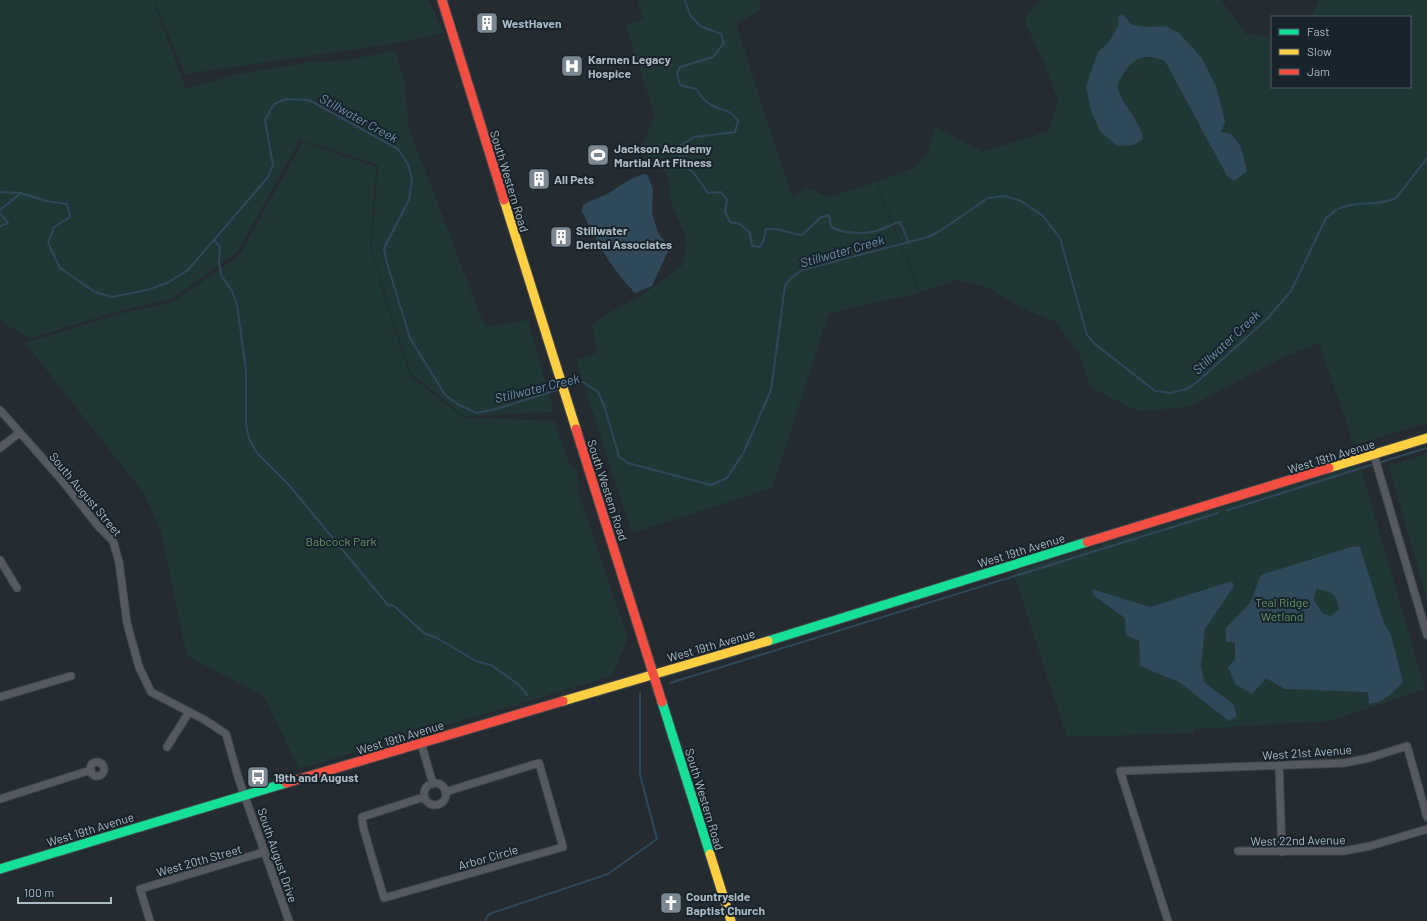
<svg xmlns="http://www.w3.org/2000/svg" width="1427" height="921" viewBox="0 0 1427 921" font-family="Barlow,sans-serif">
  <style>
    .green { fill: #213736 }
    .water { fill: #30495a; fill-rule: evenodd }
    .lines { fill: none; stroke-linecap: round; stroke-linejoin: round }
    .stream { stroke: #30495a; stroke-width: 2 }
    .street-casing { stroke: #42484c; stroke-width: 9 }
    .fast-casing { stroke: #42484c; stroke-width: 11 }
    .slow-casing { stroke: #42484c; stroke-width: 11 }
    .jam-casing { stroke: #42484c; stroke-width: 11 }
    .street { stroke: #545a60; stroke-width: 7 }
    .fast { stroke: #16e098; stroke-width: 9 }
    .slow { stroke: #ffcf43; stroke-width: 9 }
    .jam { stroke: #f24e42; stroke-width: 9 }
    .labels { text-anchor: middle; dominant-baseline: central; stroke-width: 4; stroke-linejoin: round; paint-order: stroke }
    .poi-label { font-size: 12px; font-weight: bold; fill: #acbac4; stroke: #18232b; text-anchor: start }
    .street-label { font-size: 12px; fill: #acbac4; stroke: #18232b }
    .park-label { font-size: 12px; fill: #639566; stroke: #18232b }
    .water-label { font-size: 13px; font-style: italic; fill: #6b91aa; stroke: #18232b }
  </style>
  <rect width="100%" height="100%" fill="#242c31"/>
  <path class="green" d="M0,0H153L186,89L237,74L311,62L350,60L395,50L405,84L409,129L485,327L528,320L554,412L464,416L411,374L371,250L378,165L300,140L237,252L172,299L122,310L32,338L9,327L0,319Z
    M154,0H429L443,33L391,44L185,74Z
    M638,0H760L761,10L736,24L792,197L806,188L829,197L876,182L919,293L829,313L772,488L632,533L576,360L597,353L592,325L605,315L642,295L682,266L687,240L670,200V185L661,158L645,159L639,152L655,116L625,25L643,19Z
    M1040,0H1221L1246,34L1272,36V87H1410V17H1310L1319,0H1427V423L1354,445L1319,343L1282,358L1189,407L1138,411L1091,388L1079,354L1056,322L1026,310L986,287L958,280L920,292L877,182L914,168L927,154L936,127L983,152L1048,131L1058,101L1046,67L1024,20Z
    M303,142L376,167L370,250L410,376L463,417L554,421L569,463L577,470L578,492L628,638L612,676L299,769L264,696L187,656L160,528L143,492L25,343L122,313L171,303L239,256Z
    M1427,454V600L1389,466Z
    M1360,465L1425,689L1330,721L1194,729L1193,733L1067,737L1013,572Z"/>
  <path class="water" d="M1122,14L1132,25L1145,27L1165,26L1179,33L1201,57L1216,86L1225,122L1221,132L1231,134L1241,147L1247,171L1234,181L1227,176L1165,61C1138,50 1128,63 1117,86C1122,106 1140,119 1143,139L1134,145L1117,146L1100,131L1091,110L1086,86L1098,52L1109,42L1118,26L1119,15Z
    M647,174L653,189L652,213L658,233L670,247L652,286L635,293C612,269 595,241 582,211L583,205C591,200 599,198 607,194C621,186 631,176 647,174Z
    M1354,546L1360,547L1384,623L1391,635L1403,682C1392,693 1385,702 1369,704L1368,692L1285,689L1266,678L1252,694L1235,684L1228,667L1235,659V642H1226V628L1250,603L1261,575ZM1316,589C1332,592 1337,593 1339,610L1330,616L1322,613L1314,600Z
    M1232,581L1234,586L1205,629L1201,665L1204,682L1233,704L1237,716L1229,721L1179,682L1140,666L1139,641L1126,635L1125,618L1093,595L1092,589L1150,607Z"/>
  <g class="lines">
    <path class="stream" d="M685,0L690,15L700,26L721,34L724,43L713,57L680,67L677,74L680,85L696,89C700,95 704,101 711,105C724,112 729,108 738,121L735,132L694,137L677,148L684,167L693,172L708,193L721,192L727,200L725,212L730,222L740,224L750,233L752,246L760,247L764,239L766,229C779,227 789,234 802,235L821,217L829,215L831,227C845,234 868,235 882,229C889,227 892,223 900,222L909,243
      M0,192L21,193L46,201L67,204L70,217L54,227L48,243L60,268L95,292L112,297L147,290L167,283L188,270L268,177L273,165L265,120L274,104L286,99L309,100L398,149L408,164L412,179L409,200L384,248L386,260L410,338L445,395L459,405L477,413L496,409L560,389
      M0,210L21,193
      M0,213L8,223L0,226
      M214,240L220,247L219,261L221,275L232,291L237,305L246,370V423L249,439L257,453L289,485L388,605L394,606L424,633L437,638L476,661L491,665L519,685L527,695
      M566,387L583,382L598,392L604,405L619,457L628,463L711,485L727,478L744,452L771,390L785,286L791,278L802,270L928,237L940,231L988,198L1004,196L1021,201L1043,216L1060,238L1087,335L1095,344L1155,391L1171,393L1187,389L1197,382L1267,319L1291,291L1326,218C1330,216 1333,212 1336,210C1354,200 1378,207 1396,198L1427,158
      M1381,462L1427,448
      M1228,510L1371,465
      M670,683L1218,513
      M485,921L489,914L608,874L657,839L640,775V693"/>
    <g class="street-casing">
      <path id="street" d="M0,410L60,478L99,527L113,541L119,562L127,623L139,667L151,692L205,720L226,734L239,780L289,921
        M0,448L19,433
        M1374,455L1427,635
        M0,560L17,588
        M0,697L71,676
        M421,743L433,784
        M167,747L189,712
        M90 769a7 7 0 1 1 14 0a7 7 0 1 1-14 0Z
        M1279,765L1282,852
        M424 794a11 11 0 1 1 22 0a11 11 0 1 1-22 0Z
        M424,797L362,817L363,827L384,898L563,847L539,763L445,792
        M0,799L91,770
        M1238,851H1344L1370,846L1427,829
        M150,921L140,889L264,852
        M1168,921L1120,771L1344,763L1369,758L1407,746L1427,817"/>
    </g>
    <g class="fast-casing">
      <path id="fast" d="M768,641L1087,542
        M662,702L710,854
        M0,869L286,783"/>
    </g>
    <g class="slow-casing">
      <path id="slow" d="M504,200L576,429
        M1329,468L1427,438
        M563,701L768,641
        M710,854L731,921"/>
    </g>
    <g class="jam-casing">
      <path id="jam" d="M442,0L504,200
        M576,429L662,702
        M1087,542L1329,468
        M286,783L563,701"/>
    </g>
    <use href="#street" class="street"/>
    <use href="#fast" class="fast"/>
    <use href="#slow" class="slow"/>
    <use href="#jam" class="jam"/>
  </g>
  <defs>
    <g id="building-square" transform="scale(1.15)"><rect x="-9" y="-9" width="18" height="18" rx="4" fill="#7c8891" stroke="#18232b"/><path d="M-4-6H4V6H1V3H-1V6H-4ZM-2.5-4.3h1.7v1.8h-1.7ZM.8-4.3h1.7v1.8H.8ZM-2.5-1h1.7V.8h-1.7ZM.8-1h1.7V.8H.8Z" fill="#fff"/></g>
    <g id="hospital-square" transform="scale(1.15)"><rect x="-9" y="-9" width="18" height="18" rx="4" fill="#7c8891" stroke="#18232b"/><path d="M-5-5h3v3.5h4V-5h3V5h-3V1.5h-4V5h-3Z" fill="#fff"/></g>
    <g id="stadium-square" transform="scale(1.15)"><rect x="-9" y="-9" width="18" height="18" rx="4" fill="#7c8891" stroke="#18232b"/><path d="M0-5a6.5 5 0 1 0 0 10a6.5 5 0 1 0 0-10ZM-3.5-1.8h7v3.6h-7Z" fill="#fff"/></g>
    <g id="bus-square" transform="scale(1.15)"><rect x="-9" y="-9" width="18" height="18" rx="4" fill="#7c8891" stroke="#18232b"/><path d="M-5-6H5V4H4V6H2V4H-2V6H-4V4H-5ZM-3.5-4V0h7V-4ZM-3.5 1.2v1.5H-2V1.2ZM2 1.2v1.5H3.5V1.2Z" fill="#fff"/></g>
    <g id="church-square" transform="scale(1.15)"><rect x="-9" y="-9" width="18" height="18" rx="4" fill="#7c8891" stroke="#18232b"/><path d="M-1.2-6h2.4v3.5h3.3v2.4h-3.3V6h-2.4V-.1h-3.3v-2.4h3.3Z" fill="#fff"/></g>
  </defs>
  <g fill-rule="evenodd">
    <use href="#building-square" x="487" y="23"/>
    <use href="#hospital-square" x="572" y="66"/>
    <use href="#stadium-square" x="598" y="155"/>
    <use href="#building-square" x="539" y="179"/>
    <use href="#building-square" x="561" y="237"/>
    <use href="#bus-square" x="258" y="777"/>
    <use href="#church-square" x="671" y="903"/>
  </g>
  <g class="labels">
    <g class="poi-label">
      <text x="502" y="23">WestHaven</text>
      <text x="588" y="59">Karmen Legacy<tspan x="588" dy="14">Hospice</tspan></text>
      <text x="614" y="148">Jackson Academy<tspan x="614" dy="14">Martial Art Fitness</tspan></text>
      <text x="554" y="179">All Pets</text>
      <text x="576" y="230">Stillwater<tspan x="576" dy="14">Dental Associates</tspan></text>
      <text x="274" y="777">19th and August</text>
      <text x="686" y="896">Countryside<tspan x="686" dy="14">Baptist Church</tspan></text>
    </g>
    <g class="street-label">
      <text transform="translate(510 181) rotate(73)">South Western Road</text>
      <text transform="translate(1331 456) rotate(-17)">West 19th Avenue</text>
      <text transform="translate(608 490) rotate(72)">South Western Road</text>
      <text transform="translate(86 494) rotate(50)">South August Street</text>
      <text transform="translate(1021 550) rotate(-17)">West 19th Avenue</text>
      <text transform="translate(711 645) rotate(-16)">West 19th Avenue</text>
      <text transform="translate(400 737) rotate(-17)">West 19th Avenue</text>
      <text transform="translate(1307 752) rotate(-4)">West 21st Avenue</text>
      <text transform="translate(705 799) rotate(73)">South Western Road</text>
      <text transform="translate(90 829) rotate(-17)">West 19th Avenue</text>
      <text transform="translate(1298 840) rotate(-1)">West 22nd Avenue</text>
      <text transform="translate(278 855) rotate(71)">South August Drive</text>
      <text transform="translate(488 857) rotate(-16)">Arbor Circle</text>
      <text transform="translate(199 860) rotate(-16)">West 20th Street</text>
    </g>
    <g class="park-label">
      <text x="341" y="541">Babcock Park</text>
      <text x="1282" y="602">Teal Ridge<tspan x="1282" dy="14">Wetland</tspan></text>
    </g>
    <g class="water-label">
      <text transform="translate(359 118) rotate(29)">Stillwater Creek</text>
      <text transform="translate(842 251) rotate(-16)">Stillwater Creek</text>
      <text transform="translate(1226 342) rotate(-43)">Stillwater Creek</text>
      <text transform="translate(537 388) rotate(-14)">Stillwater Creek</text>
    </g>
  </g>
  <rect x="1271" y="16" width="140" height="72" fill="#18232b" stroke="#535f68"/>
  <rect x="1279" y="29" width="20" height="6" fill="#16e098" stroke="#535f68"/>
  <text x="1307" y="36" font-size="12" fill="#acbac4">Fast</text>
  <rect x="1279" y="49" width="20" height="6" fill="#ffcf43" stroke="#535f68"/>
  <text x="1307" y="56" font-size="12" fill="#acbac4">Slow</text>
  <rect x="1279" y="69" width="20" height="6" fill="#f24e42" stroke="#535f68"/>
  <text x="1307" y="76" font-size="12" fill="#acbac4">Jam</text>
  <path d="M18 897v6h93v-6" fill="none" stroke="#acbac4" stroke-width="2"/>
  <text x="24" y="897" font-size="12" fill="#acbac4" stroke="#18232b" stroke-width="3" paint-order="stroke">100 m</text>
</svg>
